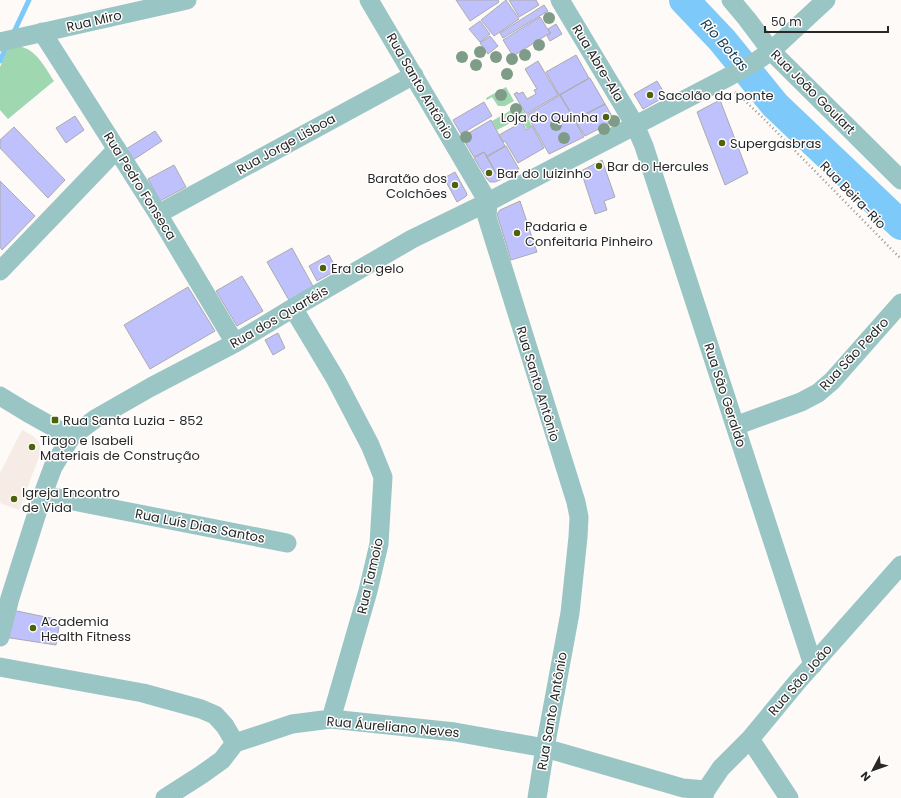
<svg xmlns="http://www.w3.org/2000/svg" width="901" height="798" viewBox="0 0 901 798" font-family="Poppins,sans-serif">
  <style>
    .built { fill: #f6ece5 }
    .green { fill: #9fd7b0 }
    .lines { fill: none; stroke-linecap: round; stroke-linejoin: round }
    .stream { stroke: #7dcafa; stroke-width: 5 }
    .river { stroke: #7dcafa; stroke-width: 30 }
    .building { fill: #bec1fb; stroke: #ababae }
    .path { stroke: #969493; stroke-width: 2.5; stroke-dasharray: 1 3; stroke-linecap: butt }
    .minor { stroke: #99c5c4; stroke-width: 19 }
    .tree { fill: #7f9c89 }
    .poi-dot { fill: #506209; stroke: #fff; stroke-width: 1.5 }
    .labels { text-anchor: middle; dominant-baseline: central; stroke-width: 3; stroke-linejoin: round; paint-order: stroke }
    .street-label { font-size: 13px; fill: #292827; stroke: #fff }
    .poi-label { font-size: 13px; fill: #292827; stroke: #fff; text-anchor: start }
    .water-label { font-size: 14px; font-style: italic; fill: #193b4f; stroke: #fff }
  </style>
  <rect width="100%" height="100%" fill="#fdfaf8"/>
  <path class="built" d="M22,430L33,436L37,440L40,445L41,452L19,510L0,503V473Z"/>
  <path class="green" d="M9,46C13,47 18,47 22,47C37,51 46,69 54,81L8,119L0,110V67Z
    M506,87L514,101L505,106H498L492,97L487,100L486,98Z
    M520,105L532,126L527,129L520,118L497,130L492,121Z"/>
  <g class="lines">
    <path class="stream" d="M13,34L29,0
      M0,61L7,45"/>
    <path class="river" d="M684,0L722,40L775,105L901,225"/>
  </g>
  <path class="building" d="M456,0H498L499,2L470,21Z
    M506,0L519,19L494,36L481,20Z
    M509,0H536L539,5L519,17Z
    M544,5L548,11L503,38L500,33Z
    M540,17L550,33L513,56L503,40Z
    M480,21L490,34L480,42L469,29Z
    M556,24L562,34L550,41L547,36L551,33L548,29Z
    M490,36L498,46L488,54L480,43Z
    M576,55L589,78L559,95L546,72Z
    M538,61L558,95L526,114L514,94L517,92L518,94L523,92L527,99L536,94L534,90L537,89L525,69Z
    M590,78L605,104L575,119L560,95Z
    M657,81L666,96L643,109L634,94Z
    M560,95L584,137L549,154L527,115Z
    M720,100L748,173L725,185L697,112Z
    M484,102L492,116L461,134L453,120Z
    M605,104L613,118L610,123L585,136L575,120Z
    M75,116L84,130L66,143L56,128Z
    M491,120L505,146L487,156L484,152L474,157L462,137Z
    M522,122L526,130L532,126L544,148L518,163L505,141L503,142L499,135Z
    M14,127L65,180L48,198L0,148V140Z
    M155,131L162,141L133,160L126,149Z
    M506,146L519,169L500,180L487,157Z
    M484,152L500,180L495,182H490L487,179L474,158Z
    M602,160L615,197L604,201L607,210L595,214L581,171Z
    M174,165L186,187L160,201L148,179Z
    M455,172L466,192L467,195L465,197L457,202L444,178Z
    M0,181L35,216L2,250L0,247Z
    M520,201L537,252L511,260L497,214L500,210Z
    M292,248L314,288L290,302L267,262Z
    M329,255L337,270L317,281L309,266Z
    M242,276L263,311L237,326L216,291Z
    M188,287L215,331L150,369L124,325Z
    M278,333L285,348L273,355L265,340Z
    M12,610L60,620L56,645L4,637Z"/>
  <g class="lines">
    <path class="path" d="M735,92L742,98L762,117L901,259"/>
    <path class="minor" d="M369,0L488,202L487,217L576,502L579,517L578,537L570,613L545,748L537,798
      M560,0L635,125L644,146L813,665
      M731,0L747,19L771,51L901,180
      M42,32L158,214L235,343
      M0,42L187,0
      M158,214L414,75
      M0,271L117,149
      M293,308L335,378L370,445L383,477L379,544L368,591L331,719
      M0,396L28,413L71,437
      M735,426L801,402L818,393L832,381L901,303
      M43,494L53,497L287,543
      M0,637L10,598L43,494L53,467L71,437L95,419L151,387L235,343L293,308L412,239L488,202L730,76L755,62L771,51L826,0
      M0,667L143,693L201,709L215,715L225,726L235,743
      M750,739L789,798
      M235,743L292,724L331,719L455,732L545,748L683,788L706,790
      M165,798L201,775L222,760L235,743
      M703,798L706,790L721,768L750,739L798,681L901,565"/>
  </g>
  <g class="tree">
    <circle cx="549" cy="18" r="6"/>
    <circle cx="539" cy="45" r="6"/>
    <circle cx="480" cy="52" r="6"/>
    <circle cx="525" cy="55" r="6"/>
    <circle cx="462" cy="57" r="6"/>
    <circle cx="496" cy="57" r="6"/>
    <circle cx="512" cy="59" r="6"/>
    <circle cx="476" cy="65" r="6"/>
    <circle cx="507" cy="74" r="6"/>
    <circle cx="501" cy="95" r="6"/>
    <circle cx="516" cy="109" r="6"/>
    <circle cx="614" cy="121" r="6"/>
    <circle cx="556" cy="125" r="6"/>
    <circle cx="604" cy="129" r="6"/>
    <circle cx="466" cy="137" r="6"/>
    <circle cx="564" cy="138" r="6"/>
  </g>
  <g class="poi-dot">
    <circle cx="650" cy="95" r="4"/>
    <circle cx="606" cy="117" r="4"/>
    <circle cx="722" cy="143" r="4"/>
    <circle cx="599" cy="166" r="4"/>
    <circle cx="489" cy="173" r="4"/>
    <circle cx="455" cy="185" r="4"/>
    <circle cx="517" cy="233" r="4"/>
    <circle cx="323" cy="268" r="4"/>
    <rect x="51" y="416" width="8" height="8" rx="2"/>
    <circle cx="32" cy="447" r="4"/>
    <circle cx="14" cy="499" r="4"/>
    <circle cx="33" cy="628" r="4"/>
  </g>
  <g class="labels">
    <g class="street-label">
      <text transform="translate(94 21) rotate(-13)">Rua Miro</text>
      <text transform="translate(598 63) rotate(59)">Rua Abre-Ala</text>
      <text transform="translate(420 86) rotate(60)">Rua Santo Antônio</text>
      <text transform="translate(813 92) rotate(45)">Rua João Goulart</text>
      <text transform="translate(286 144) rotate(-29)">Rua Jorge Lisboa</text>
      <text transform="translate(140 186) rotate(58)">Rua Pedro Fonseca</text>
      <text transform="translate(853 195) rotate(46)">Rua Beira-Rio</text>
      <text transform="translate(279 317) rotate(-30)">Rua dos Quartéis</text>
      <text transform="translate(854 354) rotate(-47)">Rua São Pedro</text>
      <text transform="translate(538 384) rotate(73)">Rua Santo Antônio</text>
      <text transform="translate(725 395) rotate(72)">Rua São Geraldo</text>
      <text transform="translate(200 526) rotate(11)">Rua Luís Dias Santos</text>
      <text transform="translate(370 576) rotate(-77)">Rua Tamoio</text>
      <text transform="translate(800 680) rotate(-49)">Rua São João</text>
      <text transform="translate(552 711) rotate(-80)">Rua Santo Antônio</text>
      <text transform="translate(393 727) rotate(5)">Rua Áureliano Neves</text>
    </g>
    <g class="poi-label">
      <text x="658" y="95">Sacolão da ponte</text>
      <text x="598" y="117" text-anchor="end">Loja do Quinha</text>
      <text x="730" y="143">Supergasbras</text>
      <text x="607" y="166">Bar do Hercules</text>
      <text x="497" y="173">Bar do luizinho</text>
      <text x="447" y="178" text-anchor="end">Baratão dos<tspan x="447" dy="15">Colchões</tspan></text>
      <text x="525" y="226">Padaria e<tspan x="525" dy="15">Confeitaria Pinheiro</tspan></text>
      <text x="331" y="268">Era do gelo</text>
      <text x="63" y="420">Rua Santa Luzia - 852</text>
      <text x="40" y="440">Tiago e Isabeli<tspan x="40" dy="15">Materiais de Construção</tspan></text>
      <text x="22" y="492">Igreja Encontro<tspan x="22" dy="15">de Vida</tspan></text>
      <text x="41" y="621">Academia<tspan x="41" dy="15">Health Fitness</tspan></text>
    </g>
    <g class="water-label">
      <text transform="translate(725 45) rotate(49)">Rio Botas</text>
    </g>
  </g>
  <g transform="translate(873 770) rotate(229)" stroke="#ffffff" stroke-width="3" paint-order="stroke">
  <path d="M0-3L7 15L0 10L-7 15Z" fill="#292827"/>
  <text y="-6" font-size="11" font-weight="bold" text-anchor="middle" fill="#292827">N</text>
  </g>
  <path d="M765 26v6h123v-6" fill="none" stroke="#292827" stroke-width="2"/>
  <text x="771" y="26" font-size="12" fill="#292827" stroke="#ffffff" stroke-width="3" paint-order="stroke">50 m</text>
</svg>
